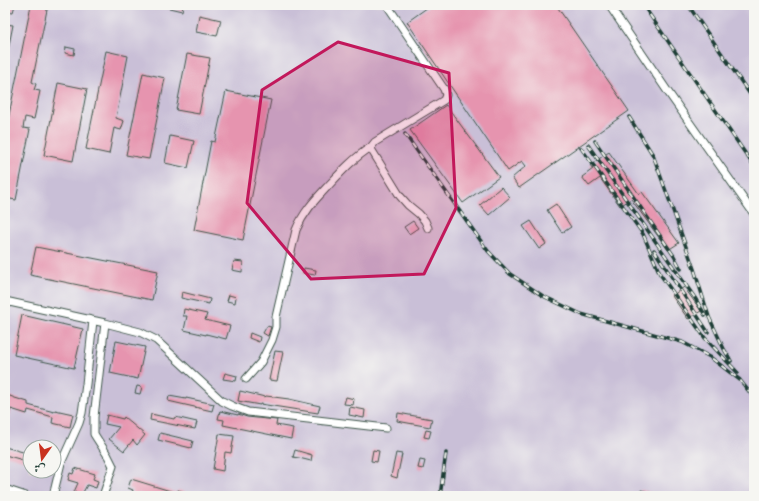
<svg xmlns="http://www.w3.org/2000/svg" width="759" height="501" viewBox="0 0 759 501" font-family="'Old Standard TT',Amiri,serif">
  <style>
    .industrial { fill: #c9bfd7; fill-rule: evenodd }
    .building { fill: #e694af }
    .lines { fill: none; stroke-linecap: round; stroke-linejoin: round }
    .minor-casing { stroke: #3e564a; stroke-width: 9 }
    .minor { stroke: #fff; stroke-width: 7 }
    .rail-casing { stroke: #1f3d34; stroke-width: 3.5 }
    .rail { stroke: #f6f6f2; stroke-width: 2; stroke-dasharray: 6; stroke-linecap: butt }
    .marked { fill: #c2185b; fill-opacity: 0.2; stroke: #c2185b; stroke-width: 3; stroke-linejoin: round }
  </style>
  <rect width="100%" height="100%" fill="#f6f6f2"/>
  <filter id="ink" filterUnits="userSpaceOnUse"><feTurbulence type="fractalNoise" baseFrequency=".025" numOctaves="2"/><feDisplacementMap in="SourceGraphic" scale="8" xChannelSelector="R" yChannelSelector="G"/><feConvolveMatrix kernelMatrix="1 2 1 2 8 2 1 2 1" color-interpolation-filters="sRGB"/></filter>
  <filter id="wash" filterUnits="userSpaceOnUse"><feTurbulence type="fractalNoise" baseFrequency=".012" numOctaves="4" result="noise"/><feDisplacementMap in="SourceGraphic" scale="16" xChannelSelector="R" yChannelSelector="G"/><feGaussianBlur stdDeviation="0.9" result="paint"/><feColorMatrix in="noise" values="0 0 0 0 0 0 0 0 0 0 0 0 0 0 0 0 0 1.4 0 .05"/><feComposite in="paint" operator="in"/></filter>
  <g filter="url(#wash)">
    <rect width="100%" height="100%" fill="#eee3c7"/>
    <path class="industrial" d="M5,5H754V496H5ZM30,447H54V471H30Z"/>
    <g id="blocks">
      <path class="building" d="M5,5H15L13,12L5,11Z
        M31,5H48L32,82L36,84L34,90L40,91L34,119L25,117L23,128L30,129L16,200L5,198V135Z
        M166,5H183L182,11L165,7Z
        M431,5H556L629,111L519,188L512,178L526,166L522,161L508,171L407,22Z
        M199,15L221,20L217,36L196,32Z
        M5,24L13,25L7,55L5,54Z
        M66,47L75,49L74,55L65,53Z
        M106,51L128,56L116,118L124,121L121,130L114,128L109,154L86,149Z
        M187,54L210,58L199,114L176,110Z
        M143,73L165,78L149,159L126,155Z
        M58,83L87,89L73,161L44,155Z
        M226,91L271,100L243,240L194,230L211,141L215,142Z
        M446,105L499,177L463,203L410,130Z
        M170,136L194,141L188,168L165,163Z
        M609,152L639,194L642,192L679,243L668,250L631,199L620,206L600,178L589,186L582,177L593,169L590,165Z
        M501,187L510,197L489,215L480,205Z
        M556,204L571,227L562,233L547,210Z
        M413,221L418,228L409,234L404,227Z
        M531,221L546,244L539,249L523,226Z
        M36,247L158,271L152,300L30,275Z
        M234,261L243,262L242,272L232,270Z
        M304,268L316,270L315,275L303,273Z
        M684,287L701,311L688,319L672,296Z
        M182,292L210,299L209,304L181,298Z
        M229,295L236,297L235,303L227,301Z
        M184,309L207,314L205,320L230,326L226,339L206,334V335L184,330L187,316H183Z
        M22,315L83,329L74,368L14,355Z
        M267,326L271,327L268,336L263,333Z
        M250,333L260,337L259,342L249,338Z
        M116,341L145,347L138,379L110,373Z
        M275,351L283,352L277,381L269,380Z
        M225,373L237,376L236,381L223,379Z
        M137,386L142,387L140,394L135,393Z
        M240,391L265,397L266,396L289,399L320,406L318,413L260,404V405L238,401Z
        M5,394L15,398L28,402V405L54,412L55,410L73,414L70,427L52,423L53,417L28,410L27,414L11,409L5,423Z
        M169,396L186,399V398L214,404L212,411L168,401Z
        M346,397L354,399L353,405L344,404Z
        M350,407L365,410L364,418L349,415Z
        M220,411L238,415V414L247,417L277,420L276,425L293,428L291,439L223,425L224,420L218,419Z
        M398,413L432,419L430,427L397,421Z
        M151,414L174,419L175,417L197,422L195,429L150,420Z
        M107,415L123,419L124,417L145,435L137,445L133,440L124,451L109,439L119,427L105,424Z
        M426,430L431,431L429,438L424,437Z
        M160,433L193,441L191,448L158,440Z
        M219,434L234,436L231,453L225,452L223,471L213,469Z
        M5,447L30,454V462L5,455Z
        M295,450L312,455L311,461L299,458L293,457Z
        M373,450L379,451L377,462L371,461Z
        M396,453L402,454L397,478L391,476Z
        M420,460L425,461L423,469L418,468Z
        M75,468L95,474L93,479L98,481L96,488L87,485L81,496L74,492L78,483L68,480L70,473L73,474Z
        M131,479L177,493L178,490L193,495V496H147L138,493V495L132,493L133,490L128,488Z
        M641,490L656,494V496H639Z"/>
    </g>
  </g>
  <g filter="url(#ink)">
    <use href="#blocks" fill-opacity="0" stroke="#3e564a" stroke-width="1"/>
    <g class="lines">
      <g class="minor-casing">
        <path id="minor" d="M387,5L444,89L446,95L444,100L375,142L371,147V149L400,196L408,205L419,214L425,221L428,228
          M609,5L668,92L754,214
          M5,301L105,323L140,332L156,340L222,401L232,406L248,412L386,428
          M246,379L261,362L272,340L276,327V317L296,230C304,211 315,200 329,185C342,171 355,157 371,147
          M5,489L26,496
          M53,496L61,463L79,423L82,413L86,384L93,321
          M103,496L113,466L108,456L94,434V417L105,323"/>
      </g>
      <use href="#minor" class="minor"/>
      <g class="rail-casing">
        <path id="rail" d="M643,5L754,166
          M688,5L754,100
          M629,117L653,155L694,269L709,317L724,349L731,361
          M405,134L488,251L510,274L543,296L581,314L682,342L710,357L740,380L754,398
          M595,141L674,256L681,269
          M588,145L695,298L705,315
          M581,148L643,234L660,274L705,338L738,373
          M654,250L708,332
          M440,496L446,453"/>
      </g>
      <use href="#rail" class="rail"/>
    </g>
  </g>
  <path class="marked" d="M338,42L449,73L456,208L424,274L311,279L247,203L262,90Z"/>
  <rect width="759" height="501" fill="none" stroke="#f6f6f2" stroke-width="20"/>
  <g transform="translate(42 459) rotate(194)"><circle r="19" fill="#f6f6f2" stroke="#a0aca6"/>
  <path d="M0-3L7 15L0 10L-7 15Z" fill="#c8321e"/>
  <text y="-6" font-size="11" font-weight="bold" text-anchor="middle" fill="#1f3d34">ش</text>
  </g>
</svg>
